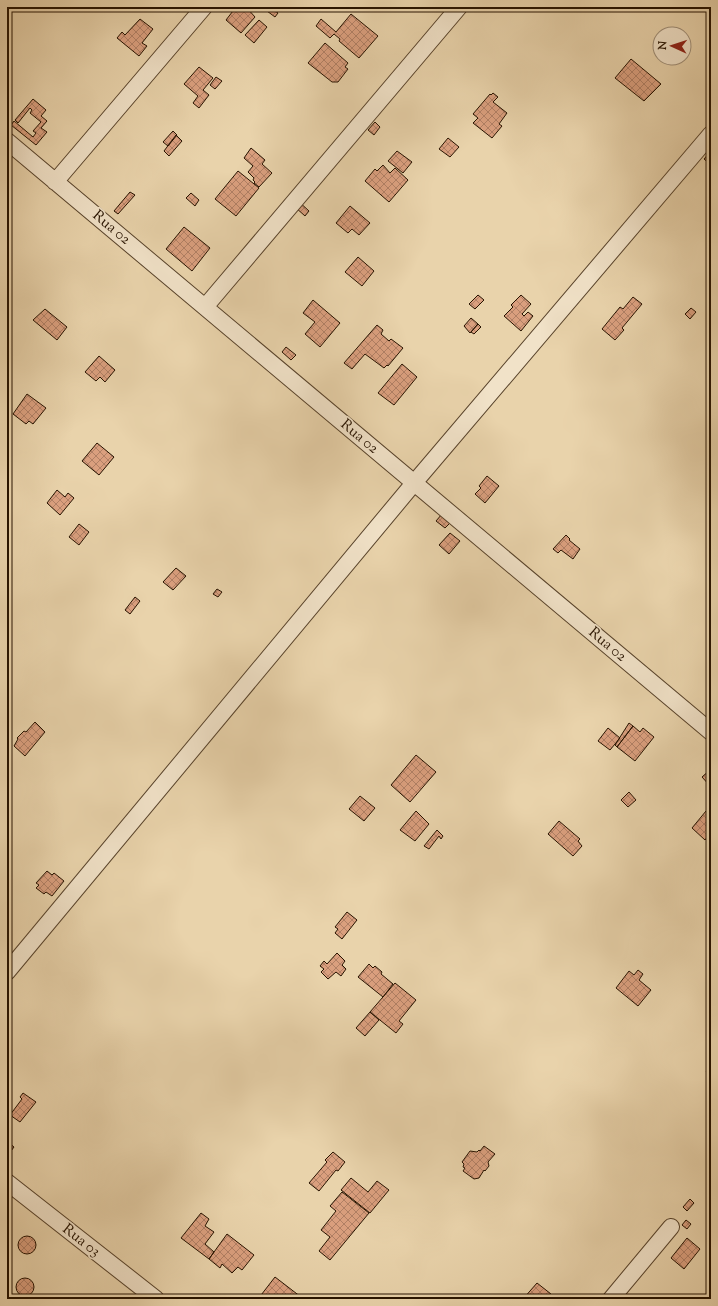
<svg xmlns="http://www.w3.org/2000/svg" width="718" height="1306" viewBox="0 0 718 1306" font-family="'Sorts Mill Goudy',serif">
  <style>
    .building { fill: url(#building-cross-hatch); stroke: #271300 }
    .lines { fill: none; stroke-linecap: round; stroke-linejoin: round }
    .minor-casing { stroke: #58432b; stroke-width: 18 }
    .minor { stroke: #f1e2c8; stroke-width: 16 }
    .labels { text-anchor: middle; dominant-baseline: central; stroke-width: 3.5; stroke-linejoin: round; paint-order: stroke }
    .street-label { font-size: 15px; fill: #271300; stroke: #f1e2c8 }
  </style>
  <defs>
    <pattern id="building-cross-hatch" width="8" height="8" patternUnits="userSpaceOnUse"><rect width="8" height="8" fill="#da9f7e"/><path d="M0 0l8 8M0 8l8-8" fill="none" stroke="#b18065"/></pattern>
  </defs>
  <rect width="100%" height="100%" fill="#e9d3ab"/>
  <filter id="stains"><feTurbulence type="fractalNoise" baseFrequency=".005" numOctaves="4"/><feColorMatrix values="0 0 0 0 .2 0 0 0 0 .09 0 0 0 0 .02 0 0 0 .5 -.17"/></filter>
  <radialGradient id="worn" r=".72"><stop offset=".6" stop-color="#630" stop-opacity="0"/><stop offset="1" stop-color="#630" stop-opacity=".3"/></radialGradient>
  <path class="building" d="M236,7H246L255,17L241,33L226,20Z
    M270,7L278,13L275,17L267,11Z
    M351,14L378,36L359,58L339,41L340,39L334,34L330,38L316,26L321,19L336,32Z
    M140,19L153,29L142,43L147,46L139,56L117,38L122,32L125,35Z
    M259,20L267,27L254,43L245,35Z
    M325,43L348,63L345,67L348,69L338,82H332L308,63Z
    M631,59L661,84L644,101L615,78Z
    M199,67L213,78L203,90L209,95L199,108L193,103L198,96L184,84Z
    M216,77L222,81L215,89L210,85Z
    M493,93L498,97L493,102L507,113L499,124L502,126L492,138L473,123L478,118L473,114L490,94L491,95Z
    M33,99L46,110L41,116L47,121L41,128L47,132L36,145L11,125L14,121L33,137L36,133L33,131L41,122L30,113L32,110L30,108L18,123L15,120Z
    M375,122L380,127L374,135L368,130Z
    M173,131L177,135L168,146L163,142Z
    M176,135L182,141L169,156L164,151Z
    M448,138L459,147L450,157L439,149Z
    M251,148L265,160L262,164L272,173L259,187L254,183L255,182L253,180L254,178L248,172L253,166L244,158Z
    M397,151L412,162L403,173L388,161Z
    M711,151V165L704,159Z
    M383,165L390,173L395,168L408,180L389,202L365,181L375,169L377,171Z
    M238,171L259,188L236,216L215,199Z
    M130,192L135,195L118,214L114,211Z
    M191,193L199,200L195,206L186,198Z
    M296,199L309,211L305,216L295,207Z
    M350,206L370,223L359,235L352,229L348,233L336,223Z
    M184,227L210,248L192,271L166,249Z
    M358,257L374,271L362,286L345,272Z
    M478,295L484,300L475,309L469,304Z
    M521,295L531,304L522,314L524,316L528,312L533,316L521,331L504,316L513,307L511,305Z
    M633,297L642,304L622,328L624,330L615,340L602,329L620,307L623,309Z
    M313,300L340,323L320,347L305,334L315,322L303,313Z
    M691,308L696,312L690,319L685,314Z
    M45,309L67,327L57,340L33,320Z
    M471,318L478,324L470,333L464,326Z
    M478,324L481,327L474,334L471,332Z
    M377,325L383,330L381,334L389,341L391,339L403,348L388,366L387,365L384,368L365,354L352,369L344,363Z
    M286,347L296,355L291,360L282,352Z
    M99,356L115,370L105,382L100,377L96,381L85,372Z
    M402,364L417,377L394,405L378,393Z
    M27,394L46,408L33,424L29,421L26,424L13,414Z
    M97,443L114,457L99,475L82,461Z
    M487,476L499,486L485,503L475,494L481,488L479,486Z
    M57,490L65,497L68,493L74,498L60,515L47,503Z
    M442,514L451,522L445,528L436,521Z
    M79,524L89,532L79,545L69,537Z
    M450,533L460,541L449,554L439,545Z
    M566,535L570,539L569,540L580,549L573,559L561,550L558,553L553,549Z
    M176,568L186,576L173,590L163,582Z
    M217,589L222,592L218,597L213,594Z
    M135,597L140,601L130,614L125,610Z
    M35,722L45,732L25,756L14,746L18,739L17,738L24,731L26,732Z
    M629,723L633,726L617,747L615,745Z
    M633,726L640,732L643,728L654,737L635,761L617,747Z
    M608,728L620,738L610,750L598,741Z
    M416,755L436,772L410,802L391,785Z
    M711,769V787L702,777Z
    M629,792L636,800L628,807L621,800Z
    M360,796L375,808L364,821L349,809Z
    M416,811L429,824L415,841L400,830Z
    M706,811L711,815V833L705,840L692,828Z
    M559,821L580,839L578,841L582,846L573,856L548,834Z
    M437,830L443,836L441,839L439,836L429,849L424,846Z
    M47,871L52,875L54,873L64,881L52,896L46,892L44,894L36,888L39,885L36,883Z
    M347,912L357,920L342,939L335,933L338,929L335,927Z
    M337,953L345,961L342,965L346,969L341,976L336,972L328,979L321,972L324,969L320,966L324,961L327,964Z
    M369,964L373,968L375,966L382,972L381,974L393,984L383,997L358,977Z
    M638,970L643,974L639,980L651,990L638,1006L616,988L629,971L634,975Z
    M395,983L416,1000L399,1021L403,1024L396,1033L370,1012Z
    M370,1012L379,1020L365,1036L356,1028Z
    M711,1066V1076L706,1072Z
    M23,1093L36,1102L20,1122L10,1115L22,1099L20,1097Z
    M7,1137L11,1140L9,1143L14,1147L8,1155Z
    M484,1146L495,1154L488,1162L489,1166L485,1171L484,1170L479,1178L474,1179L463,1171L465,1168L463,1167L464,1164L462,1162L470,1151L477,1152L479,1150L480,1151Z
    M333,1152L345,1162L338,1171L336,1170L319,1191L309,1183L327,1162L325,1160Z
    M351,1178L368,1192L377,1181L389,1190L370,1213L341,1190Z
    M342,1192L369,1213L330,1260L319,1251L330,1237L321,1230L336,1211L330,1206Z
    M690,1199L694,1203L687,1211L683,1207Z
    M201,1213L209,1219L205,1226L214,1232L205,1244L214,1252L209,1259L181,1238Z
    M686,1220L691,1224L687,1229L682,1225Z
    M227,1234L254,1255L242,1270L238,1267L232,1273L222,1264L220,1268L209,1259Z
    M18 1245a9 9 0 1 1 18 0a9 9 0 1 1-18 0Z
    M687,1238L700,1249L684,1269L671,1258Z
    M275,1277L301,1297L299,1299H258Z
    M16 1287a9 9 0 1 1 18 0a9 9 0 1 1-18 0Z
    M537,1283L551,1294L555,1299H523Z"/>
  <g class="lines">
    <g class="minor-casing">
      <path id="minor" d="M7,141L711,732
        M55,182L204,7
        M205,307L459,7
        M7,972L414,483L711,134
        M7,1182L156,1299
        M611,1299L671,1227"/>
    </g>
    <use href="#minor" class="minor"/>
  </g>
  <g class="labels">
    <g class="street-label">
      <text transform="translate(111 228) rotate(40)">Rua 02</text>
      <text transform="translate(359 437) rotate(40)">Rua 02</text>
      <text transform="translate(607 645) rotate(40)">Rua 02</text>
      <text transform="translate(81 1241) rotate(38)">Rua 03</text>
    </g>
  </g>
  <rect width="718" height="1306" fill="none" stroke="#e9d3ab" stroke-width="24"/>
  <rect x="8" y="8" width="702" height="1290" fill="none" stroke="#271300" stroke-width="2"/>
  <rect x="12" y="12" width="694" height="1282" fill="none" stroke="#271300"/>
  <g transform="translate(672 46) rotate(273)"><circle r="19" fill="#f1e2c8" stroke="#a08f78"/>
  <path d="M0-3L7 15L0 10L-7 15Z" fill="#8f2418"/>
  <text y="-6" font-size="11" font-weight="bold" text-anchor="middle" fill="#271300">N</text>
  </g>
  <rect width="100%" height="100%" filter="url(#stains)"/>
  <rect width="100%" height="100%" fill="url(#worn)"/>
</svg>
